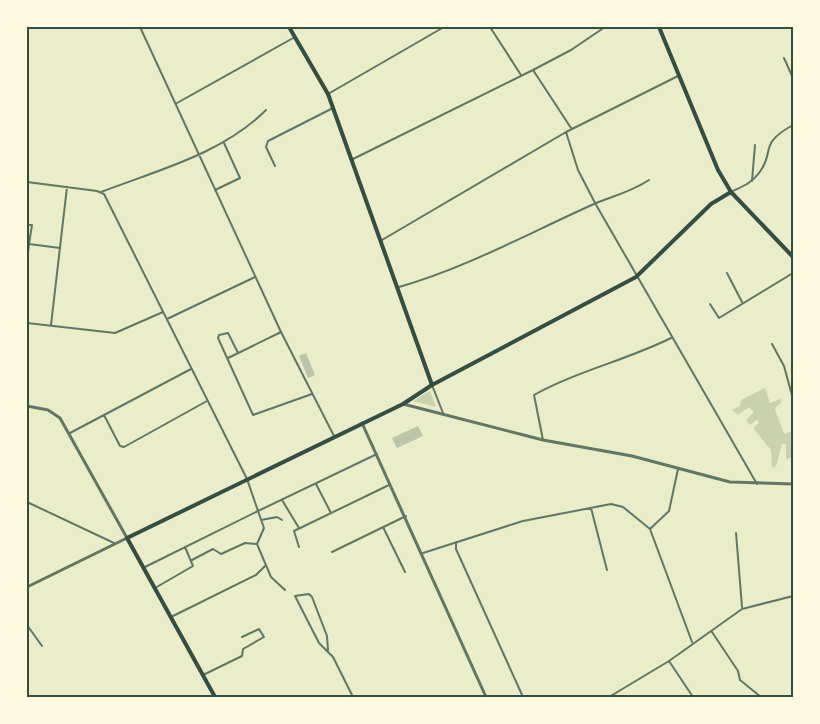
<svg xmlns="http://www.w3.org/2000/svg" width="820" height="724" viewBox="0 0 820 724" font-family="Arial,sans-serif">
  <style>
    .green { fill: #cad2ad }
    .building { fill: #bcc5a7 }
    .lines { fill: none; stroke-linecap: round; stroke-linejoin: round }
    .minor { stroke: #617663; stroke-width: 2 }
    .tertiary { stroke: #617663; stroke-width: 3 }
    .secondary { stroke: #344e41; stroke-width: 4 }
    .primary { stroke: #344e41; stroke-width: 4 }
    .neatline { fill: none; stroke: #344e41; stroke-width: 2 }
  </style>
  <rect width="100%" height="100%" fill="#e9edc9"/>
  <path class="green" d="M765,388L770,403L780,399L782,402L775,408L776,412L784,434L792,431L793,457L786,459V444H782L776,466L772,468L771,450L753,428L759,423L757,420L750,425L746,420L754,412L749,407L738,415L732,410L740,406L741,400Z
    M430,391L436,407L413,401Z"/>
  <path class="building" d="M306,353L315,375L308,378L299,356Z
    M418,426L423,436L397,448L392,438Z"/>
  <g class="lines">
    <path class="minor" d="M140,27L281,332L334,436
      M490,27L521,75
      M784,58L793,78
      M533,70L571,128
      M328,94L444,27
      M177,103L295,37
      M566,132L578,170L595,203L757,484
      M353,159L533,70L571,50L605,27
      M275,166L266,147L268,141L333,108
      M752,181L755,145
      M27,182L97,191L104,194L247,479L258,511L145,567
      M215,190L240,178L224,143
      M101,192C158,170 222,154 266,110
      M731,192C741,187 752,183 759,173C776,151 757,145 793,125
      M27,225H32L29,244L60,248
      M382,240L566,132L678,76
      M27,261L29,244
      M727,273L742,302
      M399,287C468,267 529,233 594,204C613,196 631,192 649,180
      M710,304L719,318L793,273
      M167,319L255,277
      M27,323L115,333L163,312
      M51,325L67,187
      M772,344L784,366L793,399
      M238,353L228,333L219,335L218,338L253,415L312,394
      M228,358L281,332
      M432,385L443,413
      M104,415L120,446L124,447L207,401
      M70,433L191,369
      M543,440L534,395C577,371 627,360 671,338
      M678,469L669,511L650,529L692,642
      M316,484L331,513
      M282,500L299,528
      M27,502L114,543
      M591,508L607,570
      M261,520L277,517L282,520
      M383,527L405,572
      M736,533L742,607
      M456,542V549L523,697
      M299,547L294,531L389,485
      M332,552L406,516
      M423,553L523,521L611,504L623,507L650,529
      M192,560L213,549L221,554L245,543L257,544
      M155,588L193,566L185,547
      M285,590L271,577L257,544L264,528L258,511L377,454
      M171,617L256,575L265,566
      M27,625L42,646
      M712,632L738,671L740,680L761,697
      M328,650L327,636L312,597L309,594L295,596L319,643L333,657L353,697
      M669,661L693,697
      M203,675L242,656L243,649L264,637L259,629L242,637
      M609,697L669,661L742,609L793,596
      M790,697L793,695"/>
    <path class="tertiary" d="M403,404L543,440L632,456L730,482L793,484
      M27,406L48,410L60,418L127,538L27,587
      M362,423L486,697"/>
    <path class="secondary" d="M289,27L328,94L432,385
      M215,697L127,538L403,404L432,385L636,277L711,204L731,192"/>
    <path class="primary" d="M659,27L718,170L731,192L793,257"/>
  </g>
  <rect width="820" height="724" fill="none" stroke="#fefae0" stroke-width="57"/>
  <rect x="28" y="28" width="764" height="668" class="neatline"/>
</svg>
